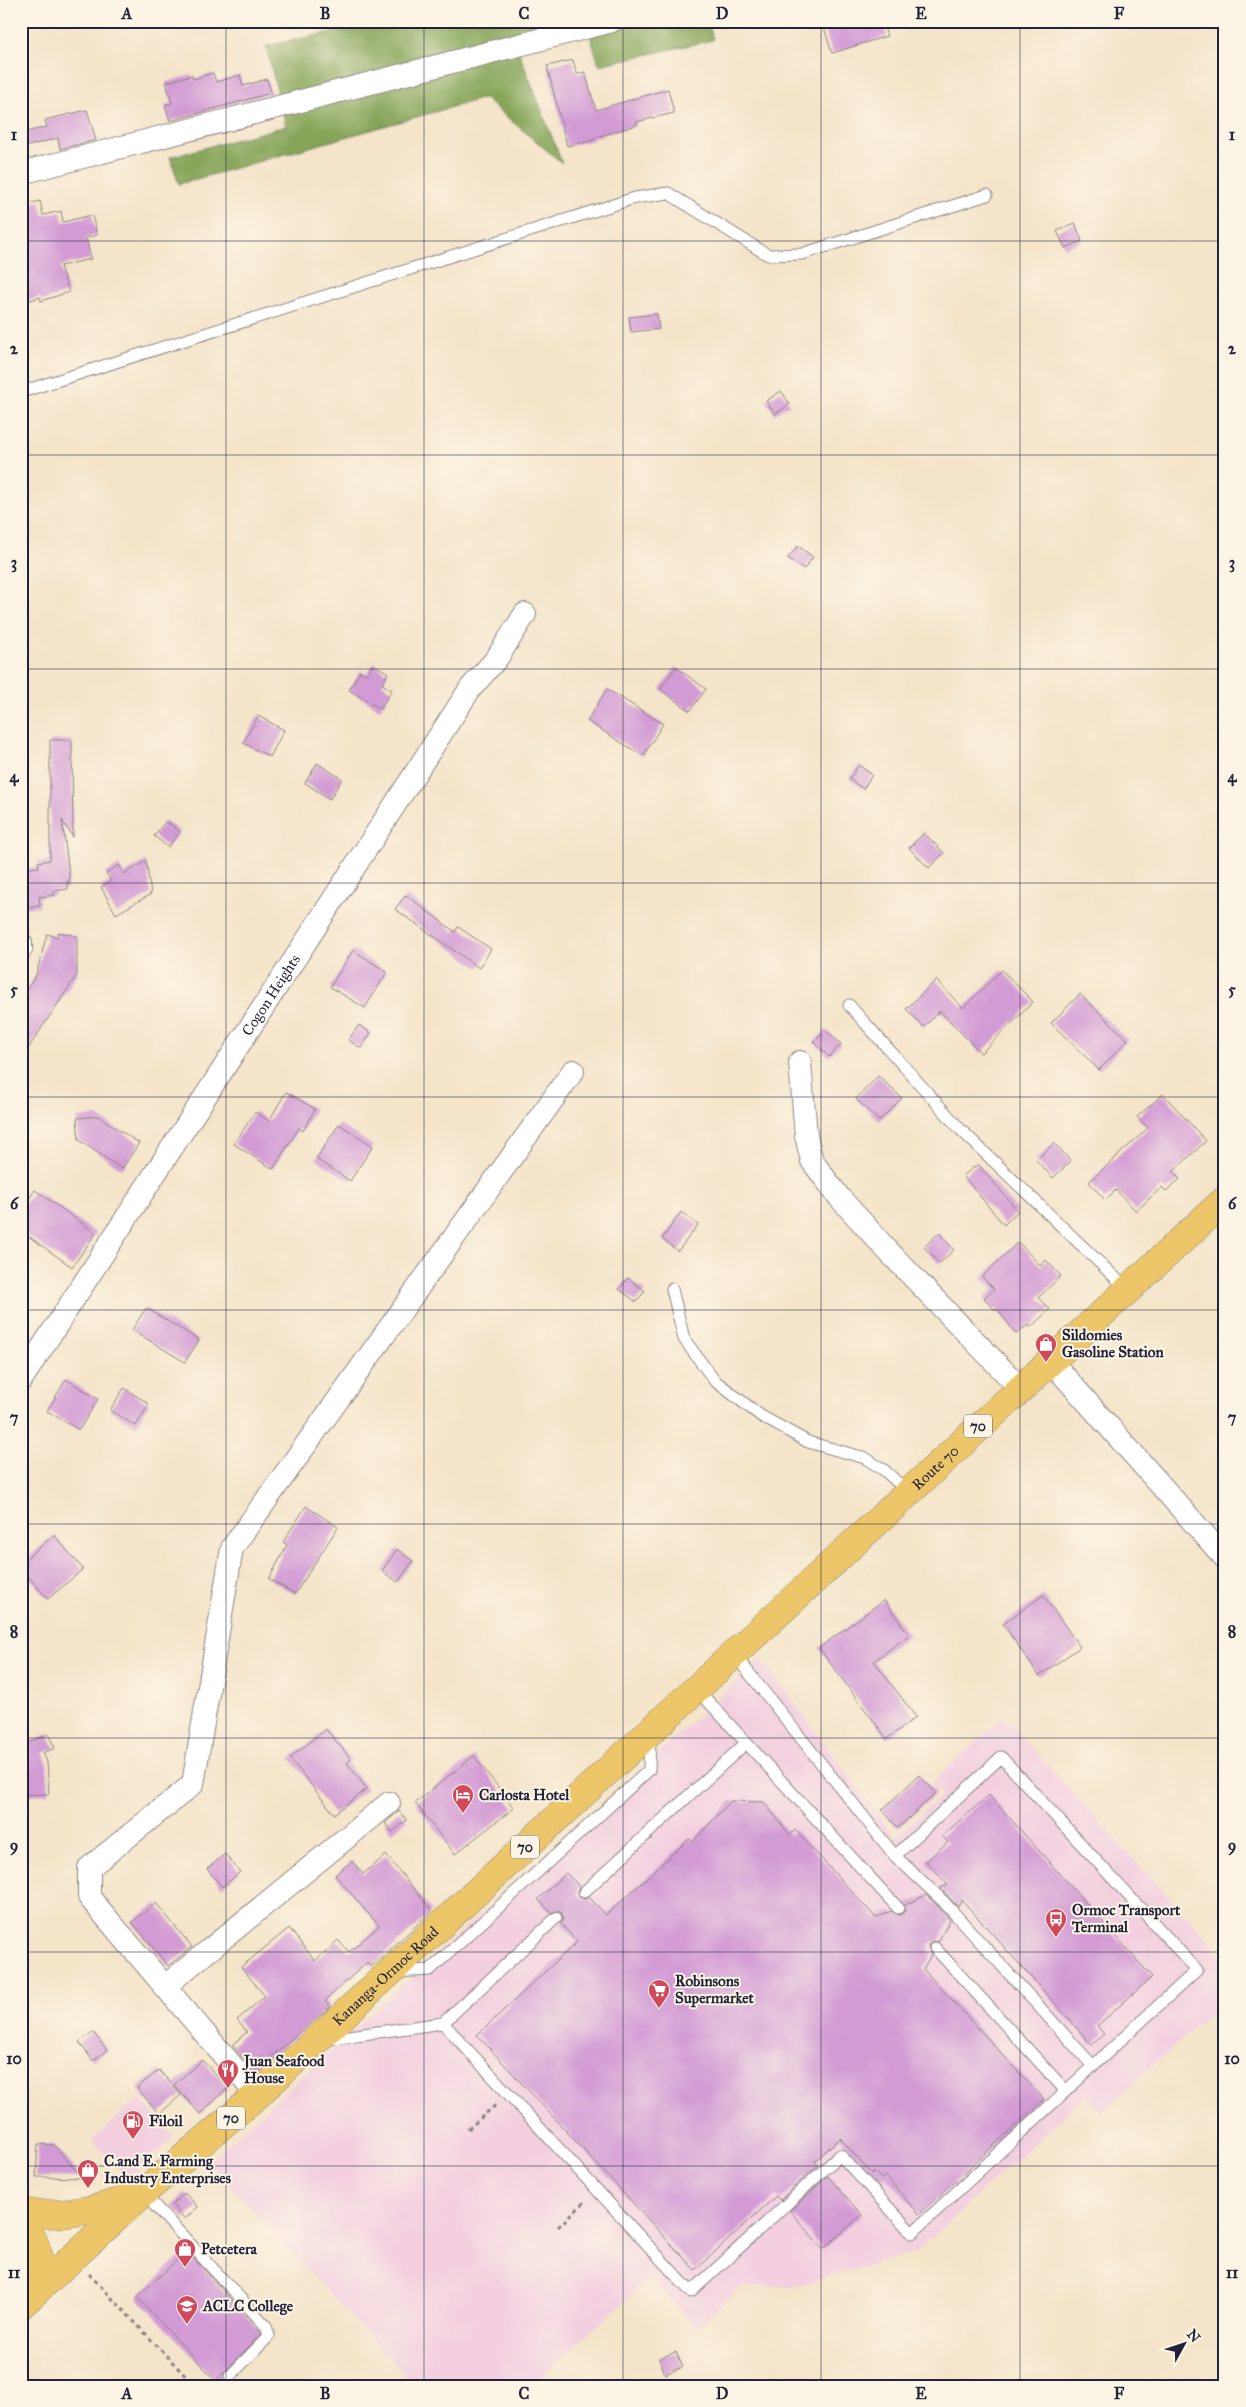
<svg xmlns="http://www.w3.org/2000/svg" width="1246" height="2407" viewBox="0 0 1246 2407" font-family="'IM FELL Great Primer',serif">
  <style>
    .built { fill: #f3cfe0 }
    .forest { fill: #86a559; stroke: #54644a }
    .building { fill: #d39bd5 }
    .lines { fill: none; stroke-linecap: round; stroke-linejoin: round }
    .lane-casing { stroke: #8b8382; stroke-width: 13 }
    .street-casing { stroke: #8b8382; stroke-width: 24 }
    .highway-casing { stroke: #8b8382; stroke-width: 29 }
    .path { stroke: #8b8382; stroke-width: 3; stroke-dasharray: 4 4; stroke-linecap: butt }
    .lane { stroke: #fff; stroke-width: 11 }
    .street { stroke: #fff; stroke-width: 22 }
    .highway { stroke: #ecc669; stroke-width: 28 }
    .grid { fill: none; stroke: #22223b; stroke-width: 1; stroke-opacity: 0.55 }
    .labels { text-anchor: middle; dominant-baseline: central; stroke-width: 4; stroke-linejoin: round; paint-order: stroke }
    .shield { fill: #fcf5e5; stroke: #63616e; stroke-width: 1 }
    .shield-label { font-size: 14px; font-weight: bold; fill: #22223b }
    .street-label { font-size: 15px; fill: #22223b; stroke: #fcf5e5 }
    .poi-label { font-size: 15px; font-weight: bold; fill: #22223b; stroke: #fcf5e5; text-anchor: start }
    .neatline { fill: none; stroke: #22223b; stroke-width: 2 }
    .grid-label { font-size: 16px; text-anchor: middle; font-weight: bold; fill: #22223b }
  </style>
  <rect width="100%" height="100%" fill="#fcf5e5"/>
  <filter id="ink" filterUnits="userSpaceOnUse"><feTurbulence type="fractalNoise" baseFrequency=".02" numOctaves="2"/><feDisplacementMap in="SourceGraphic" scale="10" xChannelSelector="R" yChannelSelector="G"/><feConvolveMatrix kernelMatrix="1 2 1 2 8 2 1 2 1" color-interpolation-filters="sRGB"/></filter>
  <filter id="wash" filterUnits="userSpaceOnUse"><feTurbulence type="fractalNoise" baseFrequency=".0096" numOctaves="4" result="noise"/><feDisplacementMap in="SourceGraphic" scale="20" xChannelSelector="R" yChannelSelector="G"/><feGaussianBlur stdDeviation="1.12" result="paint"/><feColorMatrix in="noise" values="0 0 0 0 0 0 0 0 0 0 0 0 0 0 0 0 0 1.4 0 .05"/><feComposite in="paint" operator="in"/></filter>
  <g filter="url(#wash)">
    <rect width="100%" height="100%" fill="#f4e4c9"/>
    <path class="built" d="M761,1659L895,1837L942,1795L931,1784L1003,1717L1225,1958V1999L1102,2112L1085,2096L916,2252L792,2287H740L697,2328L650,2278L531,2386H415L208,2162Z
      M139,2098L174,2137L127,2179L92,2140Z"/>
    <path class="forest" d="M383,21H708L713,40L599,65L588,28L517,47L562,163L484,98L179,184L170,157L286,126L266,46Z"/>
    <g id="blocks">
      <path class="building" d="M822,21H882L887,36L832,53Z
        M573,60L577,74L585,72L596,110L668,89L674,113L636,122L637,125L593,138L594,140L567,146L547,66Z
        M213,73L216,82L240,75L243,86L267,79L271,93L170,121L165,105L172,103L166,82L192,75L193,79Z
        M87,110L96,140L60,149L58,138L21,148V133L47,127L45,120Z
        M40,201L43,215L61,211L63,222L92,215L97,235L86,238L91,259L60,266L69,292L41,301L40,297L21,303V206Z
        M1075,223L1082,241L1065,248L1057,231Z
        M657,314L659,329L631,332L629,317Z
        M781,391L790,404L775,414L766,401Z
        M798,546L813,557L804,569L788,558Z
        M373,664L388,673L382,684L392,690L380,709L349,690L360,671L367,674Z
        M676,667L706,689L690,711L660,689Z
        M607,689L663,724L643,756L587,721Z
        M258,716L284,730L270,757L243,743Z
        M50,740H72L73,837L62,820L70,881H67L68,889L54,891L55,895L39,897L40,906L21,909V869L39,867L38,862L50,860Z
        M317,763L342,779L330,799L305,783Z
        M859,765L872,775L863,789L849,779Z
        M166,821L180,832L168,847L154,836Z
        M924,833L944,853L929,868L909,848Z
        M146,861L151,894L116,914L101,887L111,881L106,873L119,865L124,874Z
        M406,895L455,932L458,927L491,949L479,968L395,909Z
        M58,932L77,936V975L21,1059V998L36,975L47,934L57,937Z
        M353,950L387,972L365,1008L330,987Z
        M1002,970L1033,1002L981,1053L940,1011L924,1027L906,1009L936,980L963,1008Z
        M1080,994L1128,1040L1099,1070L1051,1023Z
        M359,1025L371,1033L361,1048L348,1040Z
        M826,1030L841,1044L829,1057L814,1042Z
        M878,1076L902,1098L879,1121L856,1099Z
        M286,1092L315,1109L303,1131L299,1128L273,1169L234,1144L255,1112L269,1121Z
        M1163,1094L1206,1141L1173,1172L1180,1179L1166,1191L1162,1187L1136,1211L1116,1190L1105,1200L1089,1182L1148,1128L1137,1117Z
        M98,1116L139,1143L122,1169L79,1140L77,1118Z
        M339,1124L373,1146L350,1181L316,1159Z
        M1054,1143L1071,1161L1053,1178L1036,1160Z
        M978,1164L1018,1211L1004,1225L963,1176Z
        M35,1190L96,1233L72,1267L21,1231V1210Z
        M681,1212L698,1225L678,1251L662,1239Z
        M939,1233L954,1250L939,1264L924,1247Z
        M1018,1242L1041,1266L1046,1260L1061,1276L1038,1298L1050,1309L1031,1327L1028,1325L1016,1334L997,1309L995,1310L984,1298L994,1289L982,1277Z
        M628,1278L645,1291L636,1302L619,1289Z
        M146,1308L199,1340L185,1362L132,1330Z
        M66,1379L98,1399L79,1430L47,1411Z
        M124,1388L149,1404L136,1426L110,1410Z
        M306,1506L338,1527L295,1594L269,1579L287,1545L283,1542Z
        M54,1535L83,1569L48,1599L21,1568V1563Z
        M397,1549L413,1561L398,1582L382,1571Z
        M1043,1595L1080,1647L1039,1676L1003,1624Z
        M884,1600L909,1635L874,1661L916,1717L887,1739L819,1648Z
        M326,1729L351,1759L347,1763L367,1789L334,1814L290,1758Z
        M48,1734L55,1748L43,1753L47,1762L49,1794L23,1795L21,1746Z
        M474,1756L514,1808L455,1854L415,1803Z
        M919,1775L936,1793L898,1828L882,1810Z
        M989,1795L1152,1977L1097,2026L1104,2034L1092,2045L962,1900L958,1907L940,1888L948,1885L926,1861L948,1842L942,1836Z
        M731,1801L764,1802L790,1835L795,1830L876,1918L891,1911L900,1915L905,1911V1905L926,1895L938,1906L950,1920L938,1942L933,1941L928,1945L931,1955L923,1969L1044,2099L919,2214L885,2176L881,2179L874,2171L871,2174L840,2138L815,2161L818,2165L780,2200L776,2196L695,2270L477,2035L577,1942L561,1924L563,1920L562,1913L558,1911L551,1913L538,1899L566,1873L579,1886L577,1893L579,1897L585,1899L589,1897L606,1915L689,1839L693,1841Z
        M399,1811L407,1820L392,1832L385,1823Z
        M225,1854L240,1872L222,1887L207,1869Z
        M386,1855L432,1911L371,1967L367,1962L325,2001L330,2007L254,2071L232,2045L247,2032L237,2020L265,1996L241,1967L289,1928L315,1961L338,1940L349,1952L379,1926L335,1875L352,1861L363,1874Z
        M156,1903L192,1947L168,1966L132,1922Z
        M93,2032L107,2050L93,2061L79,2042Z
        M202,2060L228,2088L200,2114L174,2085Z
        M159,2070L181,2095L159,2114L137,2088Z
        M38,2144L54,2145L83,2178L36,2177Z
        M828,2176L862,2215L823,2249L790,2211Z
        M185,2193L198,2207L185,2219L172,2205Z
        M187,2251L259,2330L261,2334L216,2381L137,2297Z
        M676,2352L683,2367L665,2374L659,2358Z"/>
    </g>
  </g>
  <g filter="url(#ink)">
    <use href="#blocks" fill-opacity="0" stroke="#8b8382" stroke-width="1"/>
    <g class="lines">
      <g class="lane-casing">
        <path id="lane" d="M21,392L635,198L668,193L768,255L802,254L987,195
          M849,1005L960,1129L1128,1290
          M672,1289L684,1339L714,1380L761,1416L808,1442L865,1458L884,1470L908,1492
          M733,1653L895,1856L943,1901L1093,2066
          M696,1688L898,1908
          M584,1892L746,1743
          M935,1948L1066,2091
          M396,1972L430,1970L649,1770L650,1737
          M443,2023L691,2292L840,2155L912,2233L1197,1970L1001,1757L895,1856
          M327,2039L443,2023L556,1918
          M143,2193L266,2326L269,2336L230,2376"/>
      </g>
      <g class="street-casing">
        <g id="street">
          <path d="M21,173L612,21"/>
          <path d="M21,943V949"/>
          <path d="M800,1062L806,1136L812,1161L839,1197L888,1251L1020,1388"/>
          <path d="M1050,1360L1225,1558"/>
          <path id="s1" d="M21,1380L470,689L497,658L525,614"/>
          <path d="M164,1987L389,1803"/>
          <path d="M257,2095L89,1897V1868L193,1784L232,1548L573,1071"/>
        </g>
      </g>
      <g class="highway-casing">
        <g id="highway">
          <path d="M21,2212C60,2218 96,2211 132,2197"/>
          <path d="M21,2224C41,2243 42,2269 34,2293"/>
          <path id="s2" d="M21,2305L143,2193L257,2095L1225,1200"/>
        </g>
      </g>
      <path class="path" d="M468,2129L498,2103
        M558,2227L587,2200
        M89,2274L195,2386"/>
      <use href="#lane" class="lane"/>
      <use href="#street" class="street"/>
      <use href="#highway" class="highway"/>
    </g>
  </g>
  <path class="grid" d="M226,21V2386M424,21V2386M623,21V2386M821,21V2386M1020,21V2386M21,241H1225M21,455H1225M21,669H1225M21,883H1225M21,1097H1225M21,1310H1225M21,1524H1225M21,1738H1225M21,1952H1225M21,2166H1225"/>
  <defs>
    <g id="shop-pin" transform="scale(1.125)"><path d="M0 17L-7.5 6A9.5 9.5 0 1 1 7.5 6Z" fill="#d1495b" stroke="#fcf5e5"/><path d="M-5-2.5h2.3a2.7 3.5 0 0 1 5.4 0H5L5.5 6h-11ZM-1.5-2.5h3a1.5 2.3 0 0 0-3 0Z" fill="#fff"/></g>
    <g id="hotel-pin" transform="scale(1.125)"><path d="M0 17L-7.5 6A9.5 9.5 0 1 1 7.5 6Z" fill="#d1495b" stroke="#fcf5e5"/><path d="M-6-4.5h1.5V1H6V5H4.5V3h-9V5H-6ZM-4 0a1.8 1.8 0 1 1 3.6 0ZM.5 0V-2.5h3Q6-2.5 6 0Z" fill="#fff"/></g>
    <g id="bus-pin" transform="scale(1.125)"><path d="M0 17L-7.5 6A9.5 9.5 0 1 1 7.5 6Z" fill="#d1495b" stroke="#fcf5e5"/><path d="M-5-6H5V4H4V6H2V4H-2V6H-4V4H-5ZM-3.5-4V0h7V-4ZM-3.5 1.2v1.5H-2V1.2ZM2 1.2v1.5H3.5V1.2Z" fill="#fff"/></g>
    <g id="supermarket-pin" transform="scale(1.125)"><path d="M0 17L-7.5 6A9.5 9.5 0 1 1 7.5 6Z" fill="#d1495b" stroke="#fcf5e5"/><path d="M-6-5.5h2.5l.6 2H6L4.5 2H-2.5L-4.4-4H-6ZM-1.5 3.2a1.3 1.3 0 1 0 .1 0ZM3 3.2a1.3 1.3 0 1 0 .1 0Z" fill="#fff"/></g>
    <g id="restaurant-pin" transform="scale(1.125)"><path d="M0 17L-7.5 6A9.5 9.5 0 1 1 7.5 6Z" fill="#d1495b" stroke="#fcf5e5"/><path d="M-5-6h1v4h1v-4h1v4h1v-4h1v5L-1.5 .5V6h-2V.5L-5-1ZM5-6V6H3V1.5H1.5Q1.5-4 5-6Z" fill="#fff"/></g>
    <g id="fuel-pin" transform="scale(1.125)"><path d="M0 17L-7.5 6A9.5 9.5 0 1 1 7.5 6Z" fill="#d1495b" stroke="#fcf5e5"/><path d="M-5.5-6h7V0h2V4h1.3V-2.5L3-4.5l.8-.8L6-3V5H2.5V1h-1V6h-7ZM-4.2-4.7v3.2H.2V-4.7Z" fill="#fff"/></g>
    <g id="school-pin" transform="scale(1.125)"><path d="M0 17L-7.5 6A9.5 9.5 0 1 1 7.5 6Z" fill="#d1495b" stroke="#fcf5e5"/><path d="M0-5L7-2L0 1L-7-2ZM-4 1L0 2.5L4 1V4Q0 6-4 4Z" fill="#fff"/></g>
  </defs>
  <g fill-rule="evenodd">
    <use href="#shop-pin" x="1046" y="1344"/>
    <use href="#hotel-pin" x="463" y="1795"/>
    <use href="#bus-pin" x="1056" y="1919"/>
    <use href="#supermarket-pin" x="659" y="1990"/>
    <use href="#restaurant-pin" x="228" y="2070"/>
    <use href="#fuel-pin" x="133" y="2121"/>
    <use href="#shop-pin" x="88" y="2170"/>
    <use href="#shop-pin" x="185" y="2249"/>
    <use href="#school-pin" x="187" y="2306"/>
  </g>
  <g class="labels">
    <g class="shield">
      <rect x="964" y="1414.5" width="28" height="23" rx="4"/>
      <rect x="511" y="1835.5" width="28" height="23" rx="4"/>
      <rect x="217" y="2106.5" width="28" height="23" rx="4"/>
    </g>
    <g class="shield-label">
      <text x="978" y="1426">70</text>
      <text x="525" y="1847">70</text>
      <text x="231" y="2118">70</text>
    </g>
    <g class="street-label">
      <text stroke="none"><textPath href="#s1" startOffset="459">Cogon Heights</textPath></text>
      <text stroke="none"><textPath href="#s2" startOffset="1240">Route 70</textPath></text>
      <text stroke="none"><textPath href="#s2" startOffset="491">Kananga-Ormoc Road</textPath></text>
    </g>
    <g class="poi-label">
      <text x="1062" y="1335">Sildomies<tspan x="1062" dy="17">Gasoline Station</tspan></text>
      <text x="479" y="1795">Carlosta Hotel</text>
      <text x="1072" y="1910">Ormoc Transport<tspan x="1072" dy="17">Terminal</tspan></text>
      <text x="675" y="1981">Robinsons<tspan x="675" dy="17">Supermarket</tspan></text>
      <text x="244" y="2061">Juan Seafood<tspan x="244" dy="17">House</tspan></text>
      <text x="149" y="2121">Filoil</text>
      <text x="104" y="2161">C.and E. Farming<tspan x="104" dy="17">Industry Enterprises</tspan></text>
      <text x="201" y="2249">Petcetera</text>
      <text x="203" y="2306">ACLC College</text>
    </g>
  </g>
  <rect width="1246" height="2407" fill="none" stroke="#fcf5e5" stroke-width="55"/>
  <g transform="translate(1184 2344) rotate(50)" stroke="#fcf5e5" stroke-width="4" paint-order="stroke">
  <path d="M0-4L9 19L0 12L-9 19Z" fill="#22223b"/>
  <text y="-8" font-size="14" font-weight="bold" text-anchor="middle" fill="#22223b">N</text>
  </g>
  <rect x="28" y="28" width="1190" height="2352" class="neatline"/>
  <g class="grid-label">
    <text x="127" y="19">A</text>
    <text x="325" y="19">B</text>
    <text x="524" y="19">C</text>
    <text x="722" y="19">D</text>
    <text x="921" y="19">E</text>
    <text x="1119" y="19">F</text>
    <text x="14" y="140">1</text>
    <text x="1232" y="140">1</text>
    <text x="14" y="354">2</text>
    <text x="1232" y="354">2</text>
    <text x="14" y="568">3</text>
    <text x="1232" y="568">3</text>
    <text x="14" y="782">4</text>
    <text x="1232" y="782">4</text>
    <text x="14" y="995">5</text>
    <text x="1232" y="995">5</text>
    <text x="14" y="1209">6</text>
    <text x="1232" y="1209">6</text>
    <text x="14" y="1423">7</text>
    <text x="1232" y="1423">7</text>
    <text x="14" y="1637">8</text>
    <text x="1232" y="1637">8</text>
    <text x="14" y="1851">9</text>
    <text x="1232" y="1851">9</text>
    <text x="14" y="2064">10</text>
    <text x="1232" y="2064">10</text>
    <text x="14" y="2278">11</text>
    <text x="1232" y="2278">11</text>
    <text x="127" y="2399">A</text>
    <text x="325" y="2399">B</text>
    <text x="524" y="2399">C</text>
    <text x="722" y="2399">D</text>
    <text x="921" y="2399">E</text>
    <text x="1119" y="2399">F</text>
  </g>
</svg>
